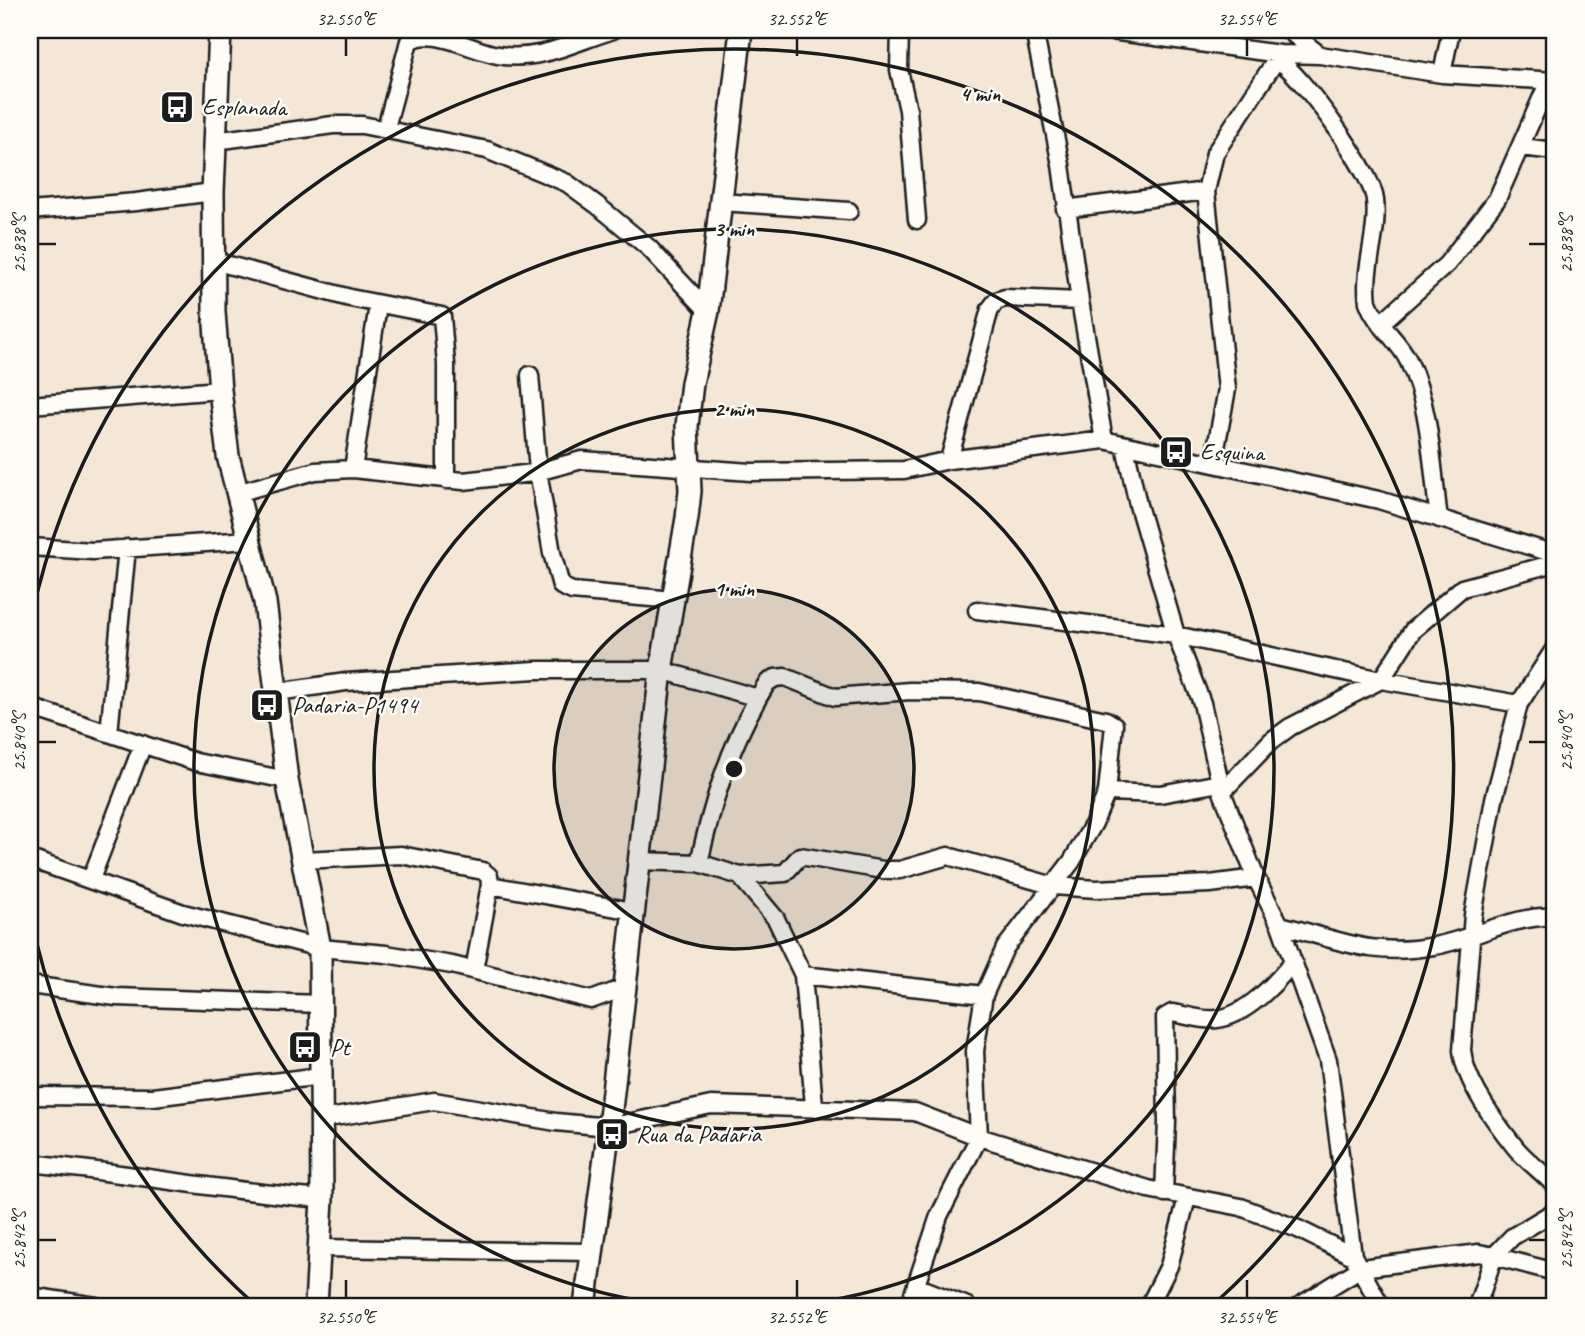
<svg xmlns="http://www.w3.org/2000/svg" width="1585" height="1336" viewBox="0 0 1585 1336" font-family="Caveat,sans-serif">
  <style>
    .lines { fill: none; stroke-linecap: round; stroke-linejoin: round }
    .street-casing { stroke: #1c1c1c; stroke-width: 21 }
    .secondary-casing { stroke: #1c1c1c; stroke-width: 26 }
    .street { stroke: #fdfcf7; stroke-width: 16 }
    .secondary { stroke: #fdfcf7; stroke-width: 21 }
    .ticks { fill: none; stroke: #1c1c1c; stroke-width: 2.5 }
    .ring { fill: none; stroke: #1c1c1c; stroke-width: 3.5 }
    .labels { text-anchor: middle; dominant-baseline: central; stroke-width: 5; stroke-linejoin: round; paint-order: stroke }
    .poi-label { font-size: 24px; fill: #1c1c1c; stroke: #fdfcf7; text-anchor: start }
    .centre { fill: #1c1c1c; stroke: #fdfcf7; stroke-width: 3.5 }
    .ring-label { font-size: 21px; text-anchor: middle; font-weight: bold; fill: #1c1c1c; stroke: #fdfcf7; stroke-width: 5; stroke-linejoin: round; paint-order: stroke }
    .neatline { fill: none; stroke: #1c1c1c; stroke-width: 2.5 }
    .ticks-label { font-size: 18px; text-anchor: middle; fill: #1c1c1c }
  </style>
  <rect width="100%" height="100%" fill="#f4e7d8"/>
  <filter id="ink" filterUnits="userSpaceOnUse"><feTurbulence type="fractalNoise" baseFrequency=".0143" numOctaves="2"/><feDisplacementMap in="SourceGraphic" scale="14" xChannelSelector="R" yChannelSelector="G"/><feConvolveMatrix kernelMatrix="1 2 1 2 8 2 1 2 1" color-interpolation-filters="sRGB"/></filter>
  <g filter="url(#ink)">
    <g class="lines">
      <g class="street-casing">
        <path id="street" d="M900,30L899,70L908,110L917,220
          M1034,30L1061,165L1080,301L1104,440
          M1104,30L1280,54L1320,55L1442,74L1555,81
          M1288,30L1320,55
          M1278,60C1302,75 1372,172 1375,200C1379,234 1363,268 1368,302C1376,325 1397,338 1408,360C1431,407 1432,468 1439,519
          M1442,74L1451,30
          M386,128L409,41C433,26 472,51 498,55C540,62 574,42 613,30
          M215,141L333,125H362L487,150L567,183L597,205L649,248L708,311
          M1521,147L1555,151
          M1206,191L1227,389L1213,464
          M721,202L849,211
          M1065,209L1206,191L1215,153L1280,54
          M30,211L136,202L213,192
          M214,261L350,298L442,316L446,364V480
          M1380,324L1447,264L1497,199L1549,81
          M530,375L538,471L552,553L561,586L572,591L674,600
          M30,405L220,390
          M1125,446L1138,505L1176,635L1202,703L1222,792L1256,878L1280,925L1328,1060L1353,1256L1381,1306
          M949,460L990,309L996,301L1005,298L1080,301
          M353,469L378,305
          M237,493L315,471L353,469L463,481L533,473L582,460L751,472L904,470L949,460L1104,440L1379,500L1555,554
          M30,547L93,551L248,540
          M977,610L1176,635L1381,680L1519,704
          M1555,648L1519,704L1494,799L1473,915L1462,1050C1465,1082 1495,1122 1515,1147C1526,1161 1543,1172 1555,1186
          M277,692L346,682L536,670H661L758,698L767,683L775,678L785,677L835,697L910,691L979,692L1106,720L1114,725L1107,792L1094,823L1072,861L1005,948L984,995L975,1051L979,1137L939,1216L909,1306
          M30,707L196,762L287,780
          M109,733L127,548
          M1107,792L1160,794L1220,783
          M1222,792L1271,741L1290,727L1381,680L1413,630L1462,588L1555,563
          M30,859L183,913L320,948L386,954L452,965L591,1000L624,988
          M304,860L401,855L483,871L489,876L490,885L474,970
          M638,861L699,863L740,876L785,873L800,856L883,870H900L948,856L1054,886L1096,889L1210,884L1256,878
          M699,863C712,804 728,751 758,698
          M740,876L776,919L803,975L814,1106
          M91,879L143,744
          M490,885L633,911
          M1280,925C1338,939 1370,958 1434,946C1473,939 1516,914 1555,917
          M803,975L984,995
          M30,985L116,997L321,1004
          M30,1096L153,1097L321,1076
          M322,1119L434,1101L556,1122L609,1127L711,1105L915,1112L979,1137L1148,1189L1241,1207L1298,1229L1353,1256
          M30,1163C128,1173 224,1191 322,1199
          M1164,1193L1167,1122L1165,1017L1172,1013C1187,1015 1202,1021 1217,1019C1245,1016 1275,984 1292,963
          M319,1248L591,1252
          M916,1286L967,1306
          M30,1296L96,1306
          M1149,1306L1169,1266L1187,1198
          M1299,1306L1361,1268L1479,1253L1494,1256L1512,1237L1555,1211
          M1477,1306L1494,1256L1555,1272"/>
      </g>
      <g class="secondary-casing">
        <path id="secondary" d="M220,30L213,192L214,312L220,390L228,456L265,602L287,780L320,948L322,1199L316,1306
          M585,1306L609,1127L661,670L687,518L690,491L687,426L692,383L708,311L741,30"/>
      </g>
      <use href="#street" class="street"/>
      <use href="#secondary" class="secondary"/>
    </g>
  </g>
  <path class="ticks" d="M346,38V56M797,38V56M1247,38V56M38,244H56M1529,244H1546M38,742H56M1529,742H1546M38,1240H56M1529,1240H1546M346,1280V1298M797,1280V1298M1247,1280V1298"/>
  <circle cx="734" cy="769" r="180" fill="#1c1c1c" fill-opacity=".12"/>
  <g class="ring">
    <circle cx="734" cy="769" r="180"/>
    <circle cx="734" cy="769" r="360"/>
    <path d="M678 1306A540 540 0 1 1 790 1306"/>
    <path d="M253 1303A719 719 0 0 1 31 918M31 620A719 719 0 1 1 1215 1303"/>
  </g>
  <defs>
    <g id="bus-square" transform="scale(1.75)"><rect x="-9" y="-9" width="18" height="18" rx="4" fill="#1c1c1c" stroke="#fdfcf7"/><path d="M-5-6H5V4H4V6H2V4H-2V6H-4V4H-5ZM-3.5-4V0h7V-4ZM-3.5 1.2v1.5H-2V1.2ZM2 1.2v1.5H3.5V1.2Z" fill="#fff"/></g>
  </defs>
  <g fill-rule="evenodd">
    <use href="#bus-square" x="177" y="107"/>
    <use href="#bus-square" x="1176" y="452"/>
    <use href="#bus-square" x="267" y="705"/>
    <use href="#bus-square" x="305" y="1047"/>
    <use href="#bus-square" x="612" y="1134"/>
  </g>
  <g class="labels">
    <g class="poi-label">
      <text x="202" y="107">Esplanada</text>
      <text x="1200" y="452">Esquina</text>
      <text x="292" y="705">Padaria-P1494</text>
      <text x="330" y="1047">Pt</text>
      <text x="636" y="1134">Rua da Padaria</text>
    </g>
  </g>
  <circle cx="734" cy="769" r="10" class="centre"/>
  <g class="ring-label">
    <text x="980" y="101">4 min</text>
    <text x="734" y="236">3 min</text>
    <text x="734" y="416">2 min</text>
    <text x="734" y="596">1 min</text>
  </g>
  <rect width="1585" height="1336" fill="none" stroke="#fdfcf7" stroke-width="77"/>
  <rect x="38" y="38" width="1508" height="1260" class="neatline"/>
  <g class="ticks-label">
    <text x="346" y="25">32.550°E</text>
    <text x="797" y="25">32.552°E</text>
    <text x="1247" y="25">32.554°E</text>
    <text transform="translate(19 244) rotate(-90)" y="6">25.838°S</text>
    <text transform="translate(1566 244) rotate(-90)" y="6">25.838°S</text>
    <text transform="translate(19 742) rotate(-90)" y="6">25.840°S</text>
    <text transform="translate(1566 742) rotate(-90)" y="6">25.840°S</text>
    <text transform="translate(19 1240) rotate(-90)" y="6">25.842°S</text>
    <text transform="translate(1566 1240) rotate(-90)" y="6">25.842°S</text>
    <text x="346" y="1323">32.550°E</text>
    <text x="797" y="1323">32.552°E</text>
    <text x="1247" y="1323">32.554°E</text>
  </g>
</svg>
